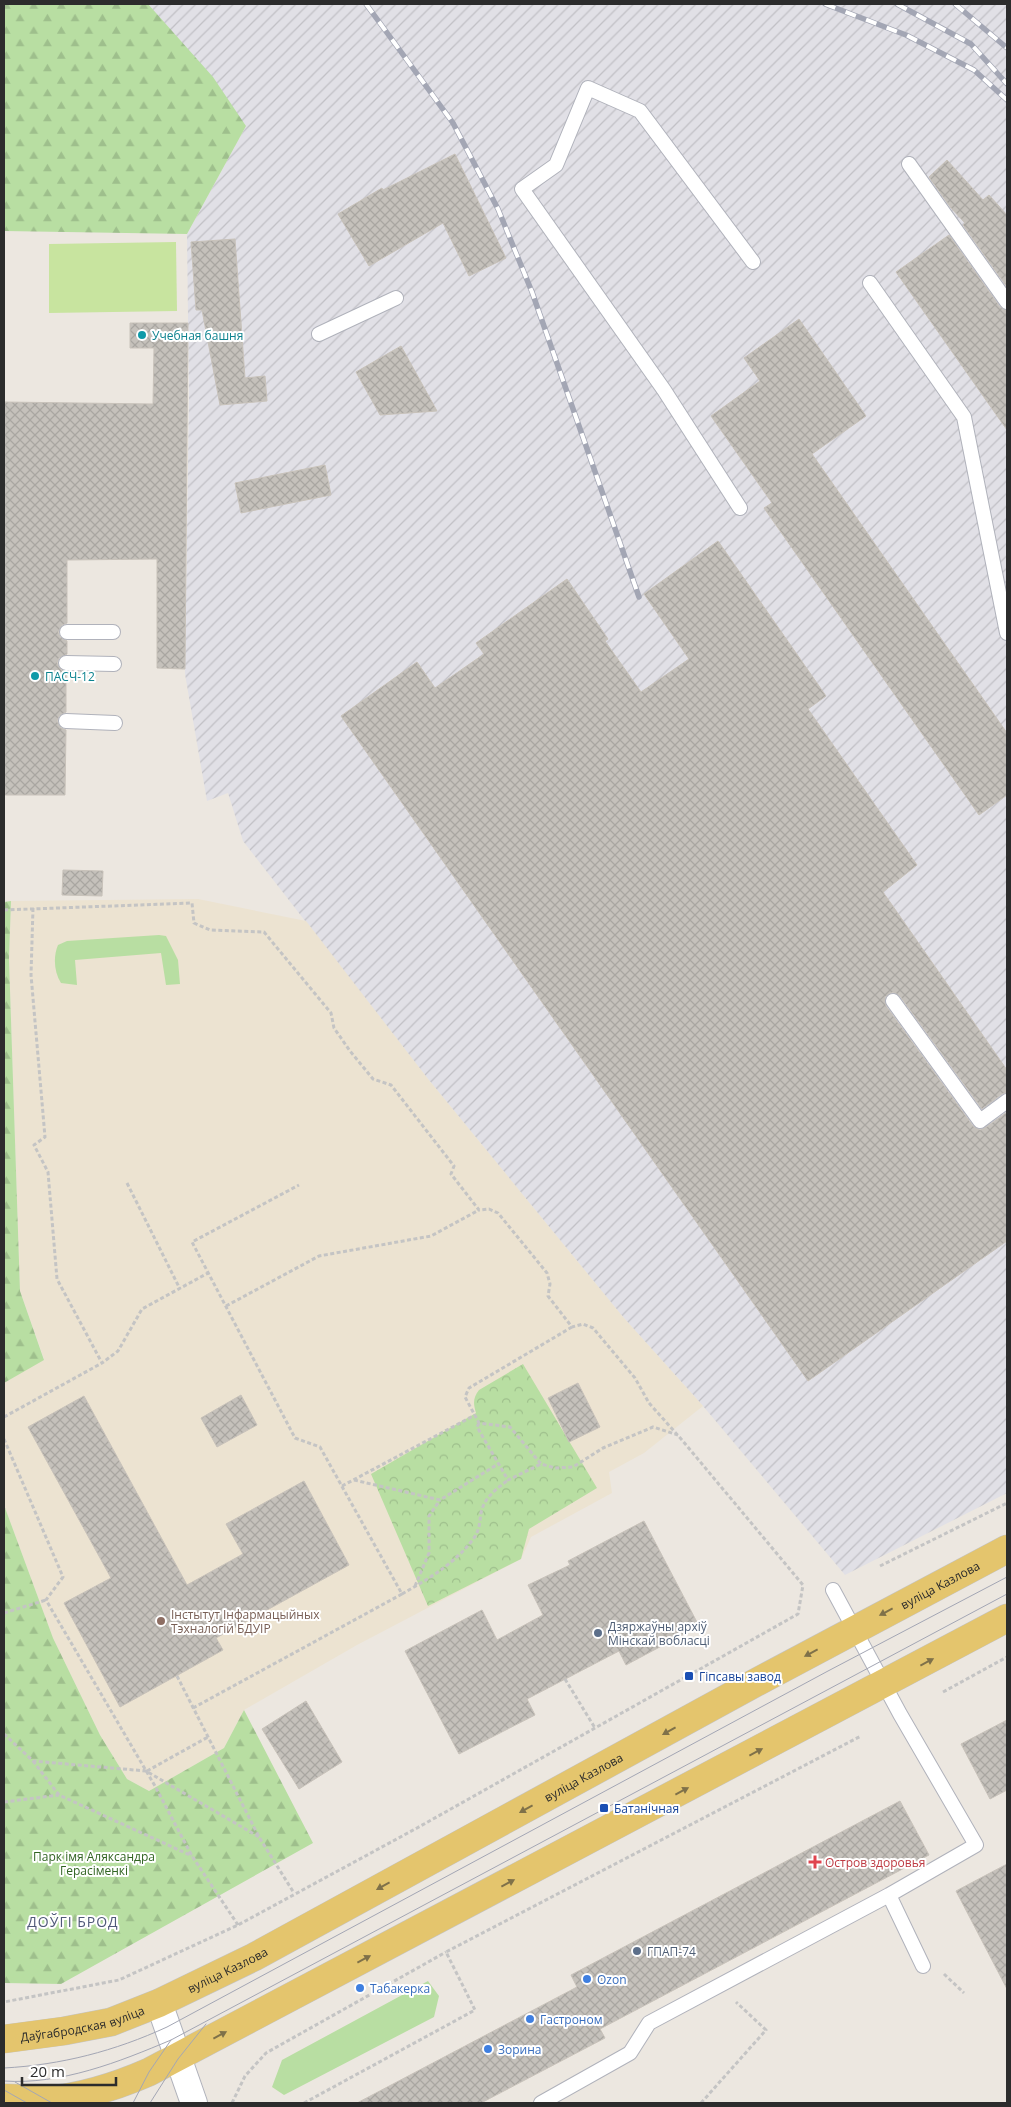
<svg xmlns="http://www.w3.org/2000/svg" width="1011" height="2107" viewBox="0 0 1011 2107" font-family="'Open Sans',sans-serif">
  <style>
    .industrial { fill: url(#industrial-furrows) }
    .education { fill: #ece3d1 }
    .grass { fill: #b8dea2 }
    .forest { fill: url(#forest-firs) }
    .park { fill: url(#park-crowns) }
    .pitch { fill: #c8e49f }
    .building { fill: url(#building-cross-hatch); stroke: #c8c2ba }
    .lines { fill: none; stroke-linecap: round; stroke-linejoin: round }
    .lane-casing { stroke: #b0b2bb; stroke-width: 16 }
    .street-casing { stroke: #b0b2bb; stroke-width: 28 }
    .primary-casing { stroke: #c4c4c4; stroke-width: 29 }
    .path { stroke: #c4c4c4; stroke-width: 3; stroke-dasharray: 4 2.5; stroke-linecap: butt }
    .lane { stroke: #fff; stroke-width: 14 }
    .street { stroke: #fff; stroke-width: 26 }
    .primary { stroke: #e4c56d; stroke-width: 28 }
    .tram { stroke: #a3a6b4; stroke-width: 1 }
    .rail-casing { stroke: #a3a6b4; stroke-width: 5.5 }
    .rail { stroke: #fff; stroke-width: 4; stroke-dasharray: 11; stroke-linecap: butt }
    .oneway { fill: #7f7149 }
    .culture-dot { fill: #0f9aa8; stroke: #fff; stroke-width: 2 }
    .education-dot { fill: #8d6e63; stroke: #fff; stroke-width: 2 }
    .service-dot { fill: #5c6f8a; stroke: #fff; stroke-width: 2 }
    .transit-dot { fill: #1a4fb4; stroke: #fff; stroke-width: 2 }
    .health-dot { fill: #e0444e; stroke: #fff; stroke-width: 2 }
    .shop-dot { fill: #3f7fe0; stroke: #fff; stroke-width: 2 }
    .labels { text-anchor: middle; dominant-baseline: central; stroke-width: 4; stroke-linejoin: round; paint-order: stroke }
    .culture-label { font-size: 12px; fill: #0d838f; stroke: #fff; text-anchor: start }
    .street-label { font-size: 12px; fill: #2c2c2c; stroke: #fff }
    .education-label { font-size: 12px; fill: #785e54; stroke: #fff; text-anchor: start }
    .service-label { font-size: 12px; fill: #4e5e75; stroke: #fff; text-anchor: start }
    .transit-label { font-size: 12px; fill: #164399; stroke: #fff; text-anchor: start }
    .park-label { font-size: 12px; fill: #316422; stroke: #fff }
    .health-label { font-size: 12px; fill: #be3a42; stroke: #fff; text-anchor: start }
    .shop-label { font-size: 12px; fill: #366cbe; stroke: #fff; text-anchor: start }
    .neighbourhood-label { font-size: 14px; letter-spacing: 1px; fill: #505979; stroke: #fff }
  </style>
  <defs>
    <pattern id="industrial-furrows" width="10" height="10" patternUnits="userSpaceOnUse" patternTransform="scale(1.25)"><rect width="10" height="10" fill="#e1e0e6"/><path d="M-1 1l2-2M0 10L10 0M9 11l2-2" fill="none" stroke="#c1c0c5"/></pattern>
    <pattern id="forest-firs" width="22" height="20" patternUnits="userSpaceOnUse" patternTransform="scale(1.25)"><rect width="22" height="20" fill="#b8dea2"/><path d="M5 1l3.5 6h-7zM16 11l3.5 6h-7z" fill="#9ebf8c"/></pattern>
    <pattern id="park-crowns" width="20" height="18" patternUnits="userSpaceOnUse" patternTransform="scale(1.25)"><rect width="20" height="18" fill="#b8dea2"/><path d="M2 6a3 3 0 1 1 6 0M12 15a3 3 0 1 1 6 0" fill="none" stroke="#9ebf8c"/></pattern>
    <pattern id="building-cross-hatch" width="8" height="8" patternUnits="userSpaceOnUse" patternTransform="scale(1.25)"><rect width="8" height="8" fill="#c5c1bb"/><path d="M0 0l8 8M0 8l8-8" fill="none" stroke="#a9a6a1"/></pattern>
  </defs>
  <rect width="100%" height="100%" fill="#ece7e0"/>
  <path class="industrial" d="M148,4H1007V1493L845,1575L703,1406L623,1317L428,1079L243,841L228,793L207,801L185,674L189,397L187,234L246,126Z"/>
  <path class="education" d="M198,899L306,921L428,1079L623,1317L703,1406L644,1453L609,1472L612,1493L531,1537L521,1559L357,1645L244,1710L224,1748L149,1791L127,1779L100,1735L53,1638L4,1505V1383L44,1359L20,1291L9,959L11,901Z"/>
  <path class="grass" d="M159,935L166,936L178,960L180,984L166,985L161,953L75,960L77,985L61,983C54,972 53,957 58,945L67,941Z
    M428,1981L439,1996L434,2017L284,2095L272,2087L282,2060Z"/>
  <path class="forest" d="M4,4H148L213,77L246,126L187,234L4,231Z
    M11,901L9,959L20,1291L44,1360L4,1383V902Z
    M4,1505L53,1638L100,1735L127,1779L149,1791L224,1748L244,1710L313,1843L61,1984L4,1983Z"/>
  <path class="park" d="M523,1364L597,1488L529,1529L521,1559L428,1606L371,1474L476,1413C473,1403 473,1398 479,1390Z"/>
  <path class="pitch" d="M176,242L177,311L49,313V244Z"/>
  <path class="building" d="M455,154L506,258L469,276L443,223L369,266L338,214L382,188L383,190Z
    M947,160L983,200L989,195L1007,215V287L963,225L965,223L951,208L929,177Z
    M949,235L1000,307L1007,311V430L896,272Z
    M235,239L245,378L265,376L267,401L220,405L202,310H196L191,242Z
    M799,319L866,416L812,454L1007,733V795L979,815L764,508L772,503L711,416L760,381L744,358Z
    M130,323H188L185,669L157,668V559L67,560V623L62,625L58,632L60,637L67,641V654L59,658L57,663L61,670L66,672V712L59,716L57,721L61,728L66,730L65,795H4V402L153,404L154,348H130Z
    M401,346L437,411L380,415L356,372Z
    M325,465L331,495L241,513L235,483Z
    M718,541L826,696L808,709L917,865L883,892L1007,1070V1092L1002,1094L982,1109L900,996L893,992L885,997L886,1006L973,1126L980,1130L985,1128L1007,1112V1241L808,1381L341,716L417,662L435,688L484,654L476,643L567,579L608,639L605,641L641,692L689,659L644,594Z
    M63,870L103,871L102,896L62,895Z
    M578,1383L600,1427L569,1442L548,1398Z
    M241,1395L257,1425L217,1447L201,1418Z
    M84,1396L187,1585L243,1554L226,1524L304,1481L349,1565L216,1638L223,1650L120,1707L64,1603L111,1578L28,1427Z
    M644,1521L699,1626L626,1665L619,1651L527,1699L535,1715L459,1754L405,1651L482,1610L497,1640L543,1615L528,1585L570,1565L568,1561Z
    M306,1701L342,1762L299,1789L262,1729Z
    M1007,1720V1790L990,1799L961,1744Z
    M900,1801L929,1855L600,2029L605,2038L481,2103H357L577,1987L571,1975Z
    M1007,1864V1989L956,1891Z"/>
  <g class="lines">
    <g class="lane-casing">
      <path id="lane" d="M909,164L1007,302
        M870,283L964,417L1007,633
        M319,334L396,298
        M740,508L664,390L522,189L556,165L588,88L640,111L753,262
        M67,632H113
        M66,663L114,664
        M66,721L115,723
        M893,1001L980,1121L1007,1101
        M889,1895L923,1966
        M541,2103L630,2053L649,2023L889,1895L976,1845L900,1714L833,1590"/>
    </g>
    <g class="street-casing">
      <path id="street" d="M159,2003L194,2103"/>
    </g>
    <g class="primary-casing">
      <g id="primary">
        <path id="s1" d="M4,2039L64,2031L111,2022L159,2003L254,1957L755,1683L1007,1549"/>
        <path d="M4,2098C18,2098 33,2100 47,2100C83,2097 117,2086 149,2072L1007,1618"/>
      </g>
    </g>
    <path class="path" d="M33,908L31,975L45,1137L34,1145L48,1172L57,1279L102,1363L118,1351L142,1309L208,1273
      M4,910L192,903L194,923L210,930L264,932L331,1013L334,1028L350,1051L373,1079L391,1085L454,1166L451,1174L479,1210L489,1209L498,1213L547,1273L550,1284L548,1296L572,1327L583,1324L593,1328L635,1378L649,1403L682,1440L803,1585L798,1614L417,1828L238,1925L119,1980L4,2002
      M127,1183L180,1289
      M226,1306L319,1256L431,1236L479,1210
      M572,1327L469,1388L465,1397L479,1423L510,1427L541,1464L555,1468L573,1467L603,1448L653,1427L678,1435
      M4,1417L102,1363
      M479,1423L477,1427L508,1480L541,1464
      M4,1439L63,1577L46,1600L155,1786L192,1856L238,1925
      M354,1480L440,1500L498,1464
      M342,1486L475,1415
      M880,1566L1007,1503
      M415,1586L429,1553V1516L440,1500
      M402,1594C428,1579 456,1563 474,1538C481,1528 479,1519 482,1509C486,1496 498,1488 508,1480
      M4,1613L46,1600
      M177,1676L259,1837L294,1893
      M565,1679L595,1728
      M943,1692L1007,1657
      M193,1708L402,1594L320,1447L295,1438L192,1242L299,1185
      M4,1734L33,1761L146,1771L259,1837
      M33,1761L59,1795L192,1856
      M147,1771L208,1737
      M4,1802L59,1795
      M944,1974L964,1993
      M232,2103L245,2076L266,2053L446,1952
      M304,2103L475,2010L446,1952L861,1736
      M701,2103L766,2030L736,2002"/>
    <use href="#lane" class="lane"/>
    <use href="#street" class="street"/>
    <use href="#primary" class="primary"/>
    <path class="tram" d="M4,2068C61,2065 115,2051 167,2027L828,1671L1007,1577
      M4,2081C61,2085 119,2062 171,2040L1007,1594
      M15,2082L52,2103
      M4,2090L27,2103
      M133,2103L149,2072L171,2040
      M150,2103L178,2059L206,2024"/>
    <g class="rail-casing">
      <path id="rail" d="M366,4L453,123L498,209L532,292L639,597
        M825,4L906,35L974,70L1007,100
        M897,4L971,44L1007,84
        M955,4L1007,48"/>
    </g>
    <use href="#rail" class="rail"/>
  </g>
  <defs><path id="oneway-solid" d="M-6-.8H1V-3.2L6.5 0L1 3.2V.8H-6Z" transform="scale(1.25)"/></defs>
  <g class="oneway">
    <use href="#oneway-solid" transform="translate(886 1612) rotate(152)"/>
    <use href="#oneway-solid" transform="translate(811 1653) rotate(152)"/>
    <use href="#oneway-solid" transform="translate(927 1662) rotate(-28)"/>
    <use href="#oneway-solid" transform="translate(669 1731) rotate(151)"/>
    <use href="#oneway-solid" transform="translate(756 1752) rotate(-28)"/>
    <use href="#oneway-solid" transform="translate(682 1791) rotate(-28)"/>
    <use href="#oneway-solid" transform="translate(526 1809) rotate(151)"/>
    <use href="#oneway-solid" transform="translate(508 1883) rotate(-28)"/>
    <use href="#oneway-solid" transform="translate(383 1886) rotate(151)"/>
    <use href="#oneway-solid" transform="translate(364 1959) rotate(-28)"/>
    <use href="#oneway-solid" transform="translate(220 2035) rotate(-28)"/>
  </g>
  <g class="culture-dot">
    <circle cx="142" cy="335" r="5"/>
    <circle cx="35" cy="676" r="5"/>
  </g>
  <circle class="education-dot" cx="161" cy="1621" r="5"/>
  <g class="service-dot">
    <circle cx="598" cy="1633" r="5"/>
    <circle cx="637" cy="1951" r="5"/>
  </g>
  <g class="transit-dot">
    <rect x="684" y="1671" width="10" height="10" rx="2.5"/>
    <rect x="599" y="1803" width="10" height="10" rx="2.5"/>
  </g>
  <path class="health-dot" d="M812.5 1854.5h5v5h5v5h-5v5h-5v-5h-5v-5h5z"/>
  <g class="shop-dot">
    <circle cx="587" cy="1979" r="5"/>
    <circle cx="360" cy="1988" r="5"/>
    <circle cx="530" cy="2019" r="5"/>
    <circle cx="488" cy="2049" r="5"/>
  </g>
  <g class="labels">
    <g class="culture-label">
      <text x="152" y="335">Учебная башня</text>
      <text x="45" y="676">ПАСЧ-12</text>
    </g>
    <g class="street-label">
      <text stroke="none"><textPath href="#s1" startOffset="1046">вуліца Казлова</textPath></text>
      <text stroke="none"><textPath href="#s1" startOffset="641">вуліца Казлова</textPath></text>
      <text stroke="none"><textPath href="#s1" startOffset="236">вуліца Казлова</textPath></text>
      <text stroke="none"><textPath href="#s1" startOffset="80">Даўгабродская вуліца</textPath></text>
    </g>
    <g class="education-label">
      <text x="171" y="1614">Інстытут Інфармацыйных<tspan x="171" dy="14">Тэхналогій БДУІР</tspan></text>
    </g>
    <g class="service-label">
      <text x="608" y="1626">Дзяржаўны архіў<tspan x="608" dy="14">Мінскай вобласці</tspan></text>
      <text x="647" y="1951">ГПАП-74</text>
    </g>
    <g class="transit-label">
      <text x="699" y="1676">Гіпсавы завод</text>
      <text x="614" y="1808">Батанічная</text>
    </g>
    <g class="park-label">
      <text x="94" y="1856">Парк імя Аляксандра<tspan x="94" dy="14">Герасіменкі</tspan></text>
    </g>
    <g class="health-label">
      <text x="825" y="1862">Остров здоровья</text>
    </g>
    <g class="shop-label">
      <text x="597" y="1979">Ozon</text>
      <text x="370" y="1988">Табакерка</text>
      <text x="540" y="2019">Гастроном</text>
      <text x="498" y="2049">Зорина</text>
    </g>
    <g class="neighbourhood-label">
      <text x="73" y="1921">ДОЎГІ БРОД</text>
    </g>
  </g>
  <rect width="1011" height="2107" fill="none" stroke="#2c2c2c" stroke-width="10"/>
  <path d="M22 2077v8h94v-8" fill="none" stroke="#2c2c2c" stroke-width="2.5"/>
  <text x="30" y="2077" font-size="15" fill="#2c2c2c" stroke="#ffffff" stroke-width="4" paint-order="stroke">20 m</text>
</svg>
